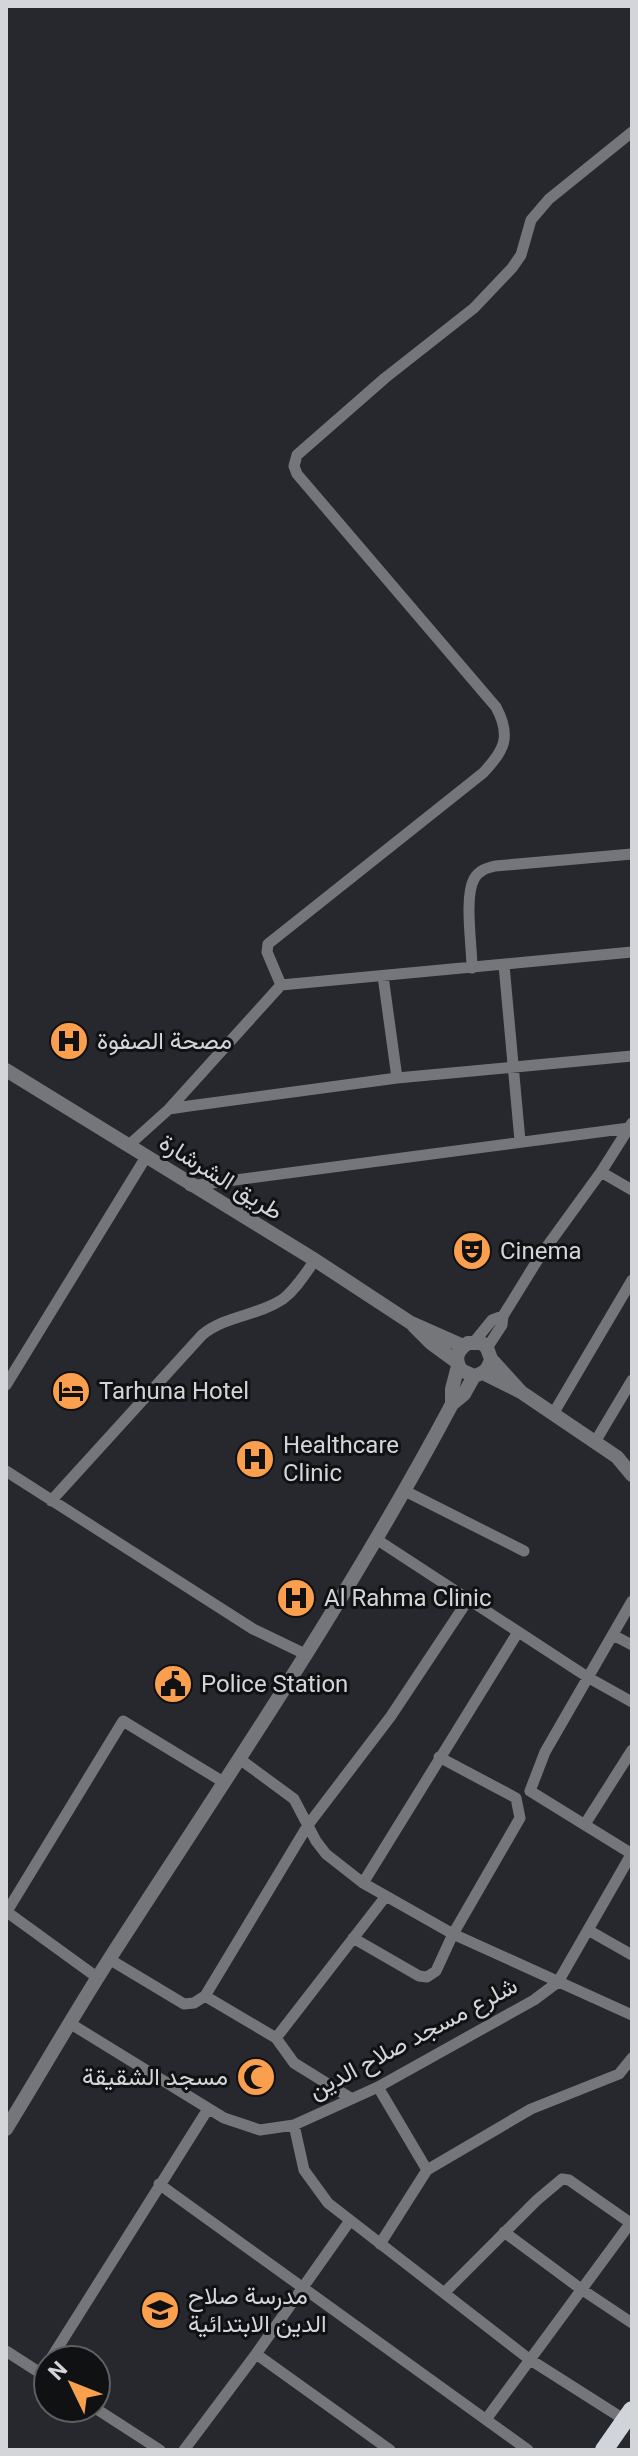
<svg xmlns="http://www.w3.org/2000/svg" width="638" height="2456" viewBox="0 0 638 2456" font-family="Roboto,Vazirmatn,sans-serif">
  <style>
    .lines { fill: none; stroke-linecap: round; stroke-linejoin: round }
    .minor { stroke: #757679; stroke-width: 11 }
    .tertiary { stroke: #757679; stroke-width: 14 }
    .trunk { stroke: #d2d4dc; stroke-width: 18 }
    .labels { text-anchor: middle; dominant-baseline: central; stroke-width: 6; stroke-linejoin: round; paint-order: stroke }
    .poi-label { font-size: 24px; fill: #d3d5d9; stroke: #101113; text-anchor: start }
    .street-label { font-size: 24px; fill: #d3d5d9; stroke: #101113 }
  </style>
  <rect width="100%" height="100%" fill="#26282e"/>
  <g class="lines">
    <path class="minor" d="M504,965L520,1141
      M472,968C472,946 464,897 474,879C479,870 487,868 495,866L632,854
      M383,976L397,1078
      M281,985L632,952
      M169,1109L281,985L267,952L268,944L483,773C504,751 512,737 496,707L297,474L294,466L297,455L385,378L474,308L512,268L521,255L531,220L549,199L632,132
      M129,1145L169,1109L189,1106L397,1078L632,1056
      M601,1172L632,1190
      M190,1186L629,1128
      M474,1342L492,1320L503,1316
      M487,1348L502,1325L503,1316L540,1256L601,1172L632,1123
      M6,1385L146,1157
      M553,1414L632,1280
      M595,1442L632,1380
      M6,1471L253,1629L305,1654
      M405,1491L524,1551
      M51,1501L202,1335C226,1315 258,1316 283,1299C296,1289 305,1274 315,1260
      M376,1539L589,1678L632,1702
      M613,1635L632,1645
      M241,1760L294,1799L316,1841L326,1854L363,1883L453,1934L632,2015
      M585,1824L632,1750
      M632,1854L530,1791L545,1752L632,1601
      M363,1883L518,1632
      M7,1912L98,1978
      M6,1913L123,1721L225,1783
      M588,1930L632,1955
      M353,1938L419,1976L427,1977L436,1971L453,1934L520,1818L516,1798L439,1757
      M109,1959L184,2004L194,2003L205,1996L308,1825L391,1716L468,1600
      M205,1996L276,2038L294,2063L352,2099
      M71,2024L224,2118L260,2130L294,2125L378,2087L534,2000L558,1982L632,1853
      M276,2038L386,1896
      M378,2087L427,2170
      M294,2125L304,2170L328,2203L529,2359L625,2420
      M159,2184L528,2450
      M504,2232L581,2289L632,2323
      M380,2244L427,2170L531,2109L619,2074L632,2058
      M444,2293L537,2200L562,2179L569,2180L632,2224
      M6,2351L48,2378
      M256,2354L390,2450
      M50,2360L208,2109
      M95,2408L160,2450
      M487,2418L632,2221
      M184,2450L256,2354L349,2222"/>
    <path class="tertiary" d="M6,1070L315,1260L411,1323L463,1346
      M414,1326L431,1343L457,1362
      M491,1359C488,1370 484,1373 474,1376L461,1370C454,1359 457,1350 468,1343H482L487,1348L491,1359L521,1392
      M483,1373L521,1392L617,1457L632,1475
      M452,1404V1389L458,1366
      M6,2129C41,2072 74,2014 110,1958C228,1775 350,1596 452,1404L464,1394L474,1376"/>
    <path class="trunk" d="M604,2450L632,2410"/>
  </g>
  <defs>
    <g id="hospital-disc" transform="scale(2)"><circle r="9.5" fill="#fa9f4e" stroke="#101113"/><path d="M-5-5h3v3.5h4V-5h3V5h-3V1.5h-4V5h-3Z" fill="#111"/></g>
    <g id="theatre-disc" transform="scale(2)"><circle r="9.5" fill="#fa9f4e" stroke="#101113"/><path d="M-5-5.5Q0-4 5-5.5V0Q5 5 0 6Q-5 5-5 0ZM-3.3-2.5H-1v1.5H-3.3ZM1-2.5H3.3v1.5H1ZM-2.8 1Q0 5.5 2.8 1Z" fill="#111"/></g>
    <g id="hotel-disc" transform="scale(2)"><circle r="9.5" fill="#fa9f4e" stroke="#101113"/><path d="M-6-4.5h1.5V1H6V5H4.5V3h-9V5H-6ZM-4 0a1.8 1.8 0 1 1 3.6 0ZM.5 0V-2.5h3Q6-2.5 6 0Z" fill="#111"/></g>
    <g id="civic-disc" transform="scale(2)"><circle r="9.5" fill="#fa9f4e" stroke="#101113"/><path d="M-.6-6.5H3V-4.5H.6V-3L4-1V1h2V6H-6V1h2V-1L-.6-3ZM-1.2 2.5V6h2.4V2.5Z" fill="#111"/></g>
    <g id="mosque-disc" transform="scale(2)"><circle r="9.5" fill="#fa9f4e" stroke="#101113"/><path d="M3.5-4.9A6 6 0 1 0 3.5 4.9A5 5 0 1 1 3.5-4.9Z" fill="#111"/></g>
    <g id="school-disc" transform="scale(2)"><circle r="9.5" fill="#fa9f4e" stroke="#101113"/><path d="M0-5L7-2L0 1L-7-2ZM-4 1L0 2.5L4 1V4Q0 6-4 4Z" fill="#111"/></g>
  </defs>
  <g fill-rule="evenodd">
    <use href="#hospital-disc" x="69" y="1041"/>
    <use href="#theatre-disc" x="472" y="1251"/>
    <use href="#hotel-disc" x="71" y="1391"/>
    <use href="#hospital-disc" x="255" y="1459"/>
    <use href="#hospital-disc" x="296" y="1598"/>
    <use href="#civic-disc" x="173" y="1684"/>
    <use href="#mosque-disc" x="256" y="2077"/>
    <use href="#school-disc" x="160" y="2310"/>
  </g>
  <g class="labels">
    <g class="poi-label">
      <text x="97" y="1041">مصحة الصفوة</text>
      <text x="500" y="1251">Cinema</text>
      <text x="99" y="1391">Tarhuna Hotel</text>
      <text x="283" y="1445">Healthcare<tspan x="283" dy="28">Clinic</tspan></text>
      <text x="324" y="1598">Al Rahma Clinic</text>
      <text x="201" y="1684">Police Station</text>
      <text x="228" y="2077" text-anchor="end">مسجد الشقيقة</text>
      <text x="188" y="2296">مدرسة صلاح<tspan x="188" dy="28">الدين الابتدائية</tspan></text>
    </g>
    <g class="street-label">
      <text transform="translate(221 1177) rotate(32)">طريق الشرشارة</text>
      <text transform="translate(413 2038) rotate(-28)">شلرع مسجد صلاح الدين</text>
    </g>
  </g>
  <rect width="638" height="2456" fill="none" stroke="#d3d5d9" stroke-width="16"/>
  <g transform="translate(72 2384) rotate(313)"><circle r="38" fill="#101113" stroke="#5e5f62" stroke-width="2"/>
  <path d="M0-6L14 30L0 20L-14 30Z" fill="#fa9f4e"/>
  <text y="-12" font-size="22" font-weight="bold" text-anchor="middle" fill="#d3d5d9">N</text>
  </g>
</svg>
